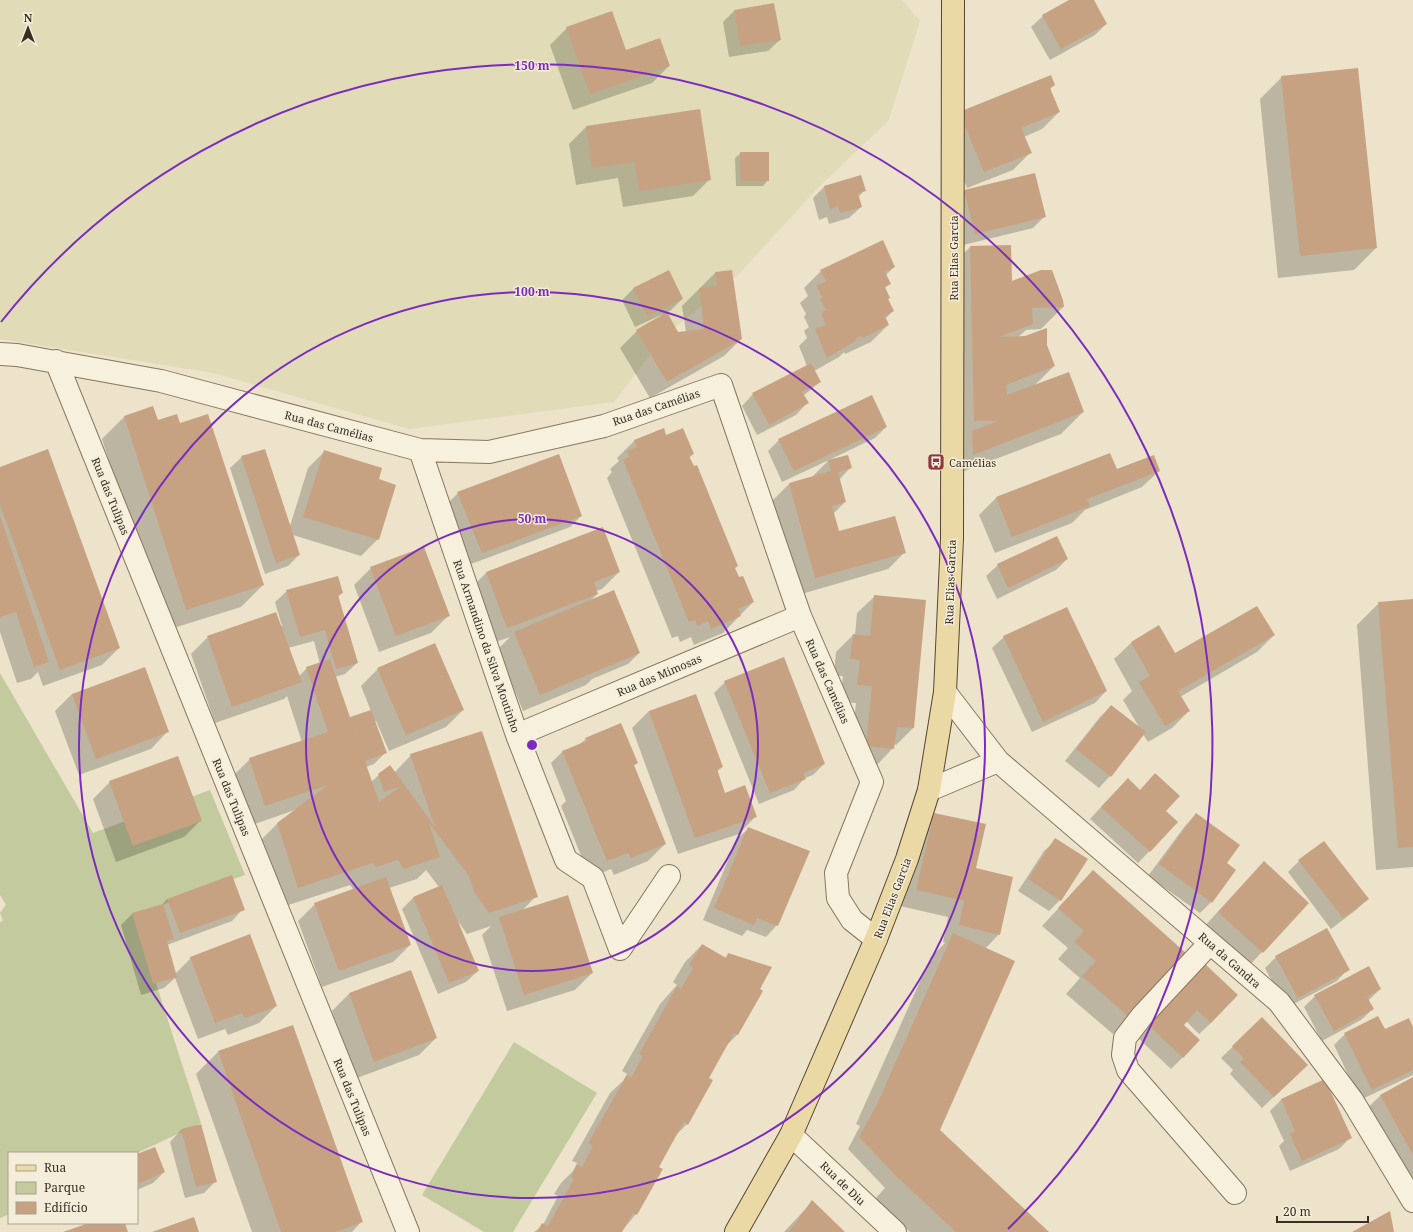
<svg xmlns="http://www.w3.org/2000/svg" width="1413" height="1232" viewBox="0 0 1413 1232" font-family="'Noto Serif',serif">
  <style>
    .farmland { fill: #e1dcb7 }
    .green { fill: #c3ca9e }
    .shadow { fill: #0003; fill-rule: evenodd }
    .building { fill: #c7a282 }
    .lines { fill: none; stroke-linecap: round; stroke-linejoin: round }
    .minor-casing { stroke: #87765f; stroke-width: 24 }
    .major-casing { stroke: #564533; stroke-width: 24 }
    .minor { stroke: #f7f0dc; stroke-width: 22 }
    .major { stroke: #ebd9a5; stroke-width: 22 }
    .ring { fill: none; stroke: #7b2cbf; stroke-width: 2 }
    .labels { text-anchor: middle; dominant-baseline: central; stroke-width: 3; stroke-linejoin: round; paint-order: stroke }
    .street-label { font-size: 11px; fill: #392e22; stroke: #f4edd9 }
    .poi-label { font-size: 11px; fill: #392e22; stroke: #f4edd9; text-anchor: start }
    .centre { fill: #7b2cbf; stroke: #f4edd9; stroke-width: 2 }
    .ring-label { font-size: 12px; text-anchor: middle; font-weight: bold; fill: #7b2cbf; stroke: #f4edd9; stroke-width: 3; stroke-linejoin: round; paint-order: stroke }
  </style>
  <rect width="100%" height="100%" fill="#ece3ca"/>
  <path class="farmland" d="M0,0H902L920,21L889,120L817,189L738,275L664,337L614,402L409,429L213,373L0,339Z"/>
  <path class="green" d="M0,673L93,833L210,790L245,875L169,902L135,918L201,1123L137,1153H9V1214L0,1218V922L3,921L0,913L6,905L0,895Z
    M514,1042L597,1093L513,1232H484L422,1195Z"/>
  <path class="shadow" d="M1071,0H1093L1106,24L1095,35L1050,60L1031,27L1043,16Z
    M734,11L780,40L768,51L729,57L723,22Z
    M567,28L626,51L669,66L652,83L573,110L550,45Z
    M1282,77L1376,248L1354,270L1278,278L1260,99Z
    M1054,85L1049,90L1059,112L1042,129L1024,137L1030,153L1013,170L967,188L943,130Z
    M586,127L710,179L693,196L623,207L618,178L576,185L569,144Z
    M741,153L768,180L763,186H736L735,158Z
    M1034,174L1044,217L1033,228L963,245L953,203L964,191Z
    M824,187L865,190L858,197L861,207L849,218L829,224L827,217L819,220L813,198Z
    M970,247L1011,282L1063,307L1041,329L1026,330L1018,337L1046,345L1054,366L1034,386L1083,412L1061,434L951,476L948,269Z
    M894,267L886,275L889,284L884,289L893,311L885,319L888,325L871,342L845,354L844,352L839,357L814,371L820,382L803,396L807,403L796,415L757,435L742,406L753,394L807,366L799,346L807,338L804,331L809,327L804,317L806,314L800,303L808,296L804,288L821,271Z
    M715,273L741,339L724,356L650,398L620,348L637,331L661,317V315L635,327L622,300L633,289L682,299L671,310L666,313L678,333L686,332L682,306Z
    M124,417L180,424L263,585L241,607L164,631L102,439Z
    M886,427L875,438L829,460L851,467L839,480L845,502L833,514L838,532L905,552L888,569L798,595L772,501L789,484L811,478L829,460L782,482L768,451L779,440Z
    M663,429L666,436L693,454L689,458L734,569L753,602L723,633L694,645L691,637L680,642L678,636L672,638L607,478L612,472L610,469L619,461L617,458L634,441Z
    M325,451L377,480L378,539L361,556L293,535L299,555L288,566L265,574L230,468L242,457L290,526L308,468Z
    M1110,454L1116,471H1159L1142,487L1085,510L1072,523L995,553L979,515L996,498Z
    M0,468L119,648L102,665L43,686L38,672L31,679L17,683L0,632Z
    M458,493L581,516L570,527L471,564L446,505Z
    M603,528L619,572L602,589L596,591L597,594L590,601L639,653L628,664L592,679L586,685L523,711L498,649L510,637L490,644L469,590L486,573Z
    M1067,559L1056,570L997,599L986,576L998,565Z
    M371,568L448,616L431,633L379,652L354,585Z
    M287,591L342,593L338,597L357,663L345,674L335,677L349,719L371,711L361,686L378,669L463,710L446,727L389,751L376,721L374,722L385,753L374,764L366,767L371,782L379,775L394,773L411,755L536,896L522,911L592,973L575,990L507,1011L482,935L491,926L467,934L458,921L478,971L466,982L438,994L402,909L413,898L439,887L426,870L417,879L389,888L410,945L393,962L322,987L298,921L315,904L354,890L350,885L276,909L255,846L277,824L295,810L243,828L228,781L250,759L302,742L287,696L284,699L215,723L191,654L208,637L282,626L275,602ZM314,641L320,664L307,668L299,676L288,648Z
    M874,597L913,728L896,745L894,744L893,748L877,765L850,762L856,703L840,702L843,676H834L836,652L853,635H855L857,613Z
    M1413,600V867L1376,870L1357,625L1379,603Z
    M1159,627L1175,655L1274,635L1257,652L1180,697L1189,711L1172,728L1148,742L1143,734L1110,776L1099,788L1065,761L1100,717L1111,706L1139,727L1123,700L1132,691L1114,659L1131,643Z
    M1004,637L1106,691L1095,703L1032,732L992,648Z
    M725,682L824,764L813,775L805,778L794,790L759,804L714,693Z
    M72,694L167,732L151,749L79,775L55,711Z
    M649,711L722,767L717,772L725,794L755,817L739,834L678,854L632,728Z
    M586,739L637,763L633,766L665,844L648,861L614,875L611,869L590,878L561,806L566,801L551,763L562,752L580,744Z
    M110,782L201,820L184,837L116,862L93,799Z
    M1140,790L1177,822L1138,863L1090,819L1116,791Z
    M934,814L975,869L999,934L985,949L939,1130L1047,1232H910L875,1199L885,1188L848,1149L860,1126L856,1124L931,957L945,943L943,942L948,917L900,906L917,831Z
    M1196,814L1225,864L1211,902L1200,913L1148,876L1185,826Z
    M749,828L777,925L766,937L747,930L742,936L703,920L737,839Z
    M1056,840L1060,900L1049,911L1018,891L1044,851Z
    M1299,861L1368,899L1356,910L1331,929L1288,872Z
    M1093,871L1129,1017L1113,1034L1066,994L1080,978L1058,959L1068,948L1042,926Z
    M1247,880L1308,903L1245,970L1201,930Z
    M167,899L243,909L232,921L167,945L175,974L191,958L276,1006L259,1023L228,1035L225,1029L198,1039L175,978L164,988L141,995L121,925L132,914L162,905Z
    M702,945L725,958L728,955L762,991L737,1035L725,1047L707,1078L687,1124L675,1136L658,1168L636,1214L621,1232H534L543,1225L558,1196L554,1194L561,1183L573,1171L577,1163L572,1161L610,1093L623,1081L627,1074L622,1071L660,1004L677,985L673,982L685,962Z
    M1276,957L1348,969L1337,981L1286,1008L1265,968Z
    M411,971L436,1038L419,1055L357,1078L332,1011L349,994Z
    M1193,976L1211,1023L1199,1034L1186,1021L1182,1025L1183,1057L1171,1069L1136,1036Z
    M1380,989L1368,1001L1373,1009L1361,1020L1322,1041L1304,1007L1315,996Z
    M1262,1018L1296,1076L1262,1108L1230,1074L1233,1070L1221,1058Z
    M292,1026L361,1222L352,1232H252L196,1074L218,1052Z
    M1413,1029V1075L1360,1100L1334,1045L1345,1034Z
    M1413,1078V1200L1363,1112L1380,1096Z
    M1324,1080L1350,1138L1339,1149L1290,1171L1279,1146L1284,1141L1270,1111L1281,1100Z
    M201,1125L216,1181L204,1193L185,1198L170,1142L181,1130Z
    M137,1155L164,1172L153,1183L137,1190Z
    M812,1202L844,1232H784Z"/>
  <path class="building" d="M1069,0H1094L1107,24L1061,49L1042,15Z
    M774,3L781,40L740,46L734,10Z
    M612,11L626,50L660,38L670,66L590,94L566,27Z
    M1358,68L1377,248L1300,256L1281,76Z
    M1051,75L1055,85L1050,88L1060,112L1021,128L1032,153L984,172L959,112Z
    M700,109L711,180L639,191L635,162L592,168L586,126Z
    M740,152H769V181H741Z
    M1035,173L1046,217L975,234L964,190Z
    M861,175L866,191L858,193L862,207L840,213L838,206L830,209L824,186Z
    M883,240L895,267L885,272L891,284L885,287L890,298L888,299L894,311L885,316L889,325L863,338L861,336L856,338L857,340L827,358L815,329L826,325L821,313L826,310L820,299L823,298L816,286L826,281L820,270Z
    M1011,245L1012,281L1041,270H1052L1063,300L1064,307L1032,308L1033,324L999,337L1025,336L1047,328V345L1055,366L1006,385L1007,395L1069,372L1084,412L973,455L972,431L999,421H974L970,246Z
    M669,270L683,299L647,316L633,288Z
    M732,270L742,339L667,382L636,330L667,312L678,332L704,329L699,288L717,286L715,272Z
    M811,363L821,382L802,392L809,403L769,425L752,393Z
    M872,395L887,427L794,471L778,439Z
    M153,406L158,420L177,414L180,423L208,414L264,585L186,610L124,416Z
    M664,428L666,435L683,428L694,454L689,456L694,466L697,465L738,566L735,568L739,577L743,576L754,602L738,609L741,616L711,629L708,621L697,626L695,620L689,622L623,460L629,457L627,451L637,447L634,440Z
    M48,449L120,648L60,670L0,505V467Z
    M265,449L300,555L276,563L241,456Z
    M324,450L382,468L379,479L396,485L379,540L303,517Z
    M1110,453L1117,469L1154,455L1160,471L1087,499L1090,506L1012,537L996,497Z
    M559,454L582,516L482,553L457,492Z
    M848,455L852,468L838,472L846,502L832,506L839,531L895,516L906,553L815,578L789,483L831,471L828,460Z
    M0,515L49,662L34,667L16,612L0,617Z
    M603,527L620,572L594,582L598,594L507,628L486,572Z
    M1057,536L1068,559L1008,588L997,564Z
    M424,547L450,616L396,636L370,567Z
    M338,576L343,593L338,595L358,663L336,669L325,630L300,637L286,590Z
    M614,590L640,653L540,695L514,632Z
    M874,595L926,600L914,728L897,727L894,749L866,746L872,686L857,685L860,660L850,659L853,634L870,636Z
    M1413,599V847L1398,848L1378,602Z
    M1257,606L1275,635L1178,691L1190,711L1165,726L1139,682L1150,676L1131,642L1159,625L1175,653Z
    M1067,607L1107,691L1043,722L1003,636Z
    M276,612L302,682L232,707L207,636Z
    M435,643L464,710L406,735L377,668Z
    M784,657L825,764L803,773L806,779L770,793L724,681Z
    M330,659L379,802L401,786L384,792L378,774L390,765L435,827L410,754L482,731L538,897L489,913L474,892L469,876L429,823L440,857L404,869L398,860L376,867L372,863L298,888L277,823L328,785L265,806L249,758L328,732L306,667Z
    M145,667L169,732L96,759L72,694Z
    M696,694L723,767L717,769L725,793L745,785L757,817L695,838L649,711Z
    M1111,705L1146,732L1111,777L1076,749Z
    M371,710L387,753L365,761L350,717Z
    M621,723L638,763L634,765L666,844L631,858L628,853L607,861L562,751L587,741L585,738Z
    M178,756L202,821L133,846L109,781Z
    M1155,773L1180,796L1166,811L1178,822L1150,852L1101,807L1128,778L1140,790Z
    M934,813L986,824L976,868L1013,877L1000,935L959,925L964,901L916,890Z
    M1196,813L1240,845L1227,863L1236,870L1212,903L1159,864Z
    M748,827L810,851L778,926L757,918L754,925L714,908Z
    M1055,838L1088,859L1061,901L1028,879Z
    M1324,841L1369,899L1343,918L1298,860Z
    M1264,861L1309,903L1263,953L1218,912Z
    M1093,870L1187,954L1130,1018L1082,976L1096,961L1074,942L1084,931L1058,908Z
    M232,875L245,910L180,933L167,899Z
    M386,877L411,945L339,971L314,903Z
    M442,885L479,971L449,983L413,897Z
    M568,895L593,973L524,995L499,917Z
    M163,904L174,939L167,941L177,977L153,984L132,913Z
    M1327,928L1350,970L1298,998L1275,956Z
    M953,933L1015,961L940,1130L1049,1232H956L896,1176L859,1137L878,1102Z
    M250,934L277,1006L245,1018L242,1013L215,1023L190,957Z
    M702,944L726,958L728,953L772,967L760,989L763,991L738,1035L734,1033L709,1078L713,1080L688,1125L684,1122L671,1145L659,1167L663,1169L637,1215L633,1213L622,1232H537L542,1223L548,1226L574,1179L571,1177L577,1165L582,1167L593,1146L588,1143L627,1075L631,1078L643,1056L639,1054L677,986L681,989L693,968L689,965Z
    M1204,963L1238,995L1211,1023L1197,1010L1184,1025L1200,1040L1183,1058L1147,1024Z
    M1369,966L1381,989L1367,997L1374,1009L1334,1031L1314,995Z
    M411,970L437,1038L374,1062L349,993Z
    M1378,1016L1385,1029L1409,1018L1413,1027V1070L1372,1090L1344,1033Z
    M1262,1017L1308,1065L1274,1097L1240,1062L1244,1059L1232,1046Z
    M293,1025L363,1222L336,1232H281L218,1051Z
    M1413,1077V1155L1380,1095Z
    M1325,1079L1352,1138L1302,1161L1290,1134L1295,1131L1281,1099Z
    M201,1124L217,1182L196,1187L181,1129Z
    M155,1147L165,1172L137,1184V1154Z
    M812,1200L845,1232H789Z
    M1390,1211L1394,1232H1352Z
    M194,1217L199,1232H152Z
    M89,1223H125L128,1232H63Z"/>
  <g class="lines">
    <g class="minor-casing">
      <path id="minor" d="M0,354L17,355L161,381L420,450L489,452L604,426L721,385L800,616L872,782L836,873L838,898L852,920L876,939
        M56,361L408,1232
        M420,450L517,735L566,860L593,878L620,949L669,876
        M945,692L998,761L1279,1002L1352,1100L1413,1201
        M517,735L800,616
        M929,790L998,761
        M1210,943L1142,1016L1125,1038L1123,1055L1128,1070L1235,1193
        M791,1135L895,1232"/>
    </g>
    <g class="major-casing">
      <path id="major" d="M736,1232L791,1135L876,939L907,859L929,790L945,692L952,538L953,0"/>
    </g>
    <use href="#minor" class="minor"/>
    <use href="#major" class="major"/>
  </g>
  <g class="ring">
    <circle cx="532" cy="745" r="226"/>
    <circle cx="532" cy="745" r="453"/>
    <path d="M1 322A679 679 0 1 1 1008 1229"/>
  </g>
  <defs>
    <g id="bus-square" transform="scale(0.9)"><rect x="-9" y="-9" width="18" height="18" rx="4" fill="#923733" stroke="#f4edd9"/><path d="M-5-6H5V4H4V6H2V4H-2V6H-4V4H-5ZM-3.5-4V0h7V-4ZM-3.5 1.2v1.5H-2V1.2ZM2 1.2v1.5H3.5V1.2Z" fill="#fff"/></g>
  </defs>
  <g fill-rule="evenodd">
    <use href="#bus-square" x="936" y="462"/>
  </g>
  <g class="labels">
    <g class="street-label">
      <text transform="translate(953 258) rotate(-90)">Rua Elias Garcia</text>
      <text transform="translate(656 407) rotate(-19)">Rua das Camélias</text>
      <text transform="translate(329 426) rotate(15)">Rua das Camélias</text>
      <text transform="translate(111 496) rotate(68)">Rua das Tulipas</text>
      <text transform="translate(950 582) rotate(-88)">Rua Elias Garcia</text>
      <text transform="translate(487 646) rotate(71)">Rua Armandino da Silva Moutinho</text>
      <text transform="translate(659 675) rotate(-23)">Rua das Mimosas</text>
      <text transform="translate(828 681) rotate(66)">Rua das Camélias</text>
      <text transform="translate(232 797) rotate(68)">Rua das Tulipas</text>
      <text transform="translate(892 898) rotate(-69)">Rua Elias Garcia</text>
      <text transform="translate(1230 960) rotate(41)">Rua da Gandra</text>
      <text transform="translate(353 1097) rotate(68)">Rua das Tulipas</text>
      <text transform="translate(843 1183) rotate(44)">Rua de Diu</text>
    </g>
    <g class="poi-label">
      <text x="949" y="462">Camélias</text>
    </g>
  </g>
  <circle cx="532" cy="745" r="6" class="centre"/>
  <g class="ring-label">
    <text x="532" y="70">150 m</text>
    <text x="532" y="296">100 m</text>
    <text x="532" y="523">50 m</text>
  </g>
  <rect x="8" y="1152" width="130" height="72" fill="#f4edd9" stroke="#a9a190"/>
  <rect x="16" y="1165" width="20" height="6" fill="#ebd9a5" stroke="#a9a190"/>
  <text x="44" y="1172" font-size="12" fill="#392e22">Rua</text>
  <rect x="16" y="1182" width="20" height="12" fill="#c3ca9e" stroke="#a9a190"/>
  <text x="44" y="1192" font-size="12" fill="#392e22">Parque</text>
  <rect x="16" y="1202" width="20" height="12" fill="#c7a282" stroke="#a9a190"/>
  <text x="44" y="1212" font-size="12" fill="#392e22">Edifício</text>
  <g transform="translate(28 28)" stroke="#f4edd9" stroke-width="3" paint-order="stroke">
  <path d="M0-3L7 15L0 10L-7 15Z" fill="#392e22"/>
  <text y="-6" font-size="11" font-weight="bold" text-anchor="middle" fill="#392e22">N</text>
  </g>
  <path d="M1277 1216v6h91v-6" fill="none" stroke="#392e22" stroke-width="2"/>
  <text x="1283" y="1216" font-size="12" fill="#392e22" stroke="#f4edd9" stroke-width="3" paint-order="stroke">20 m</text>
</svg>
